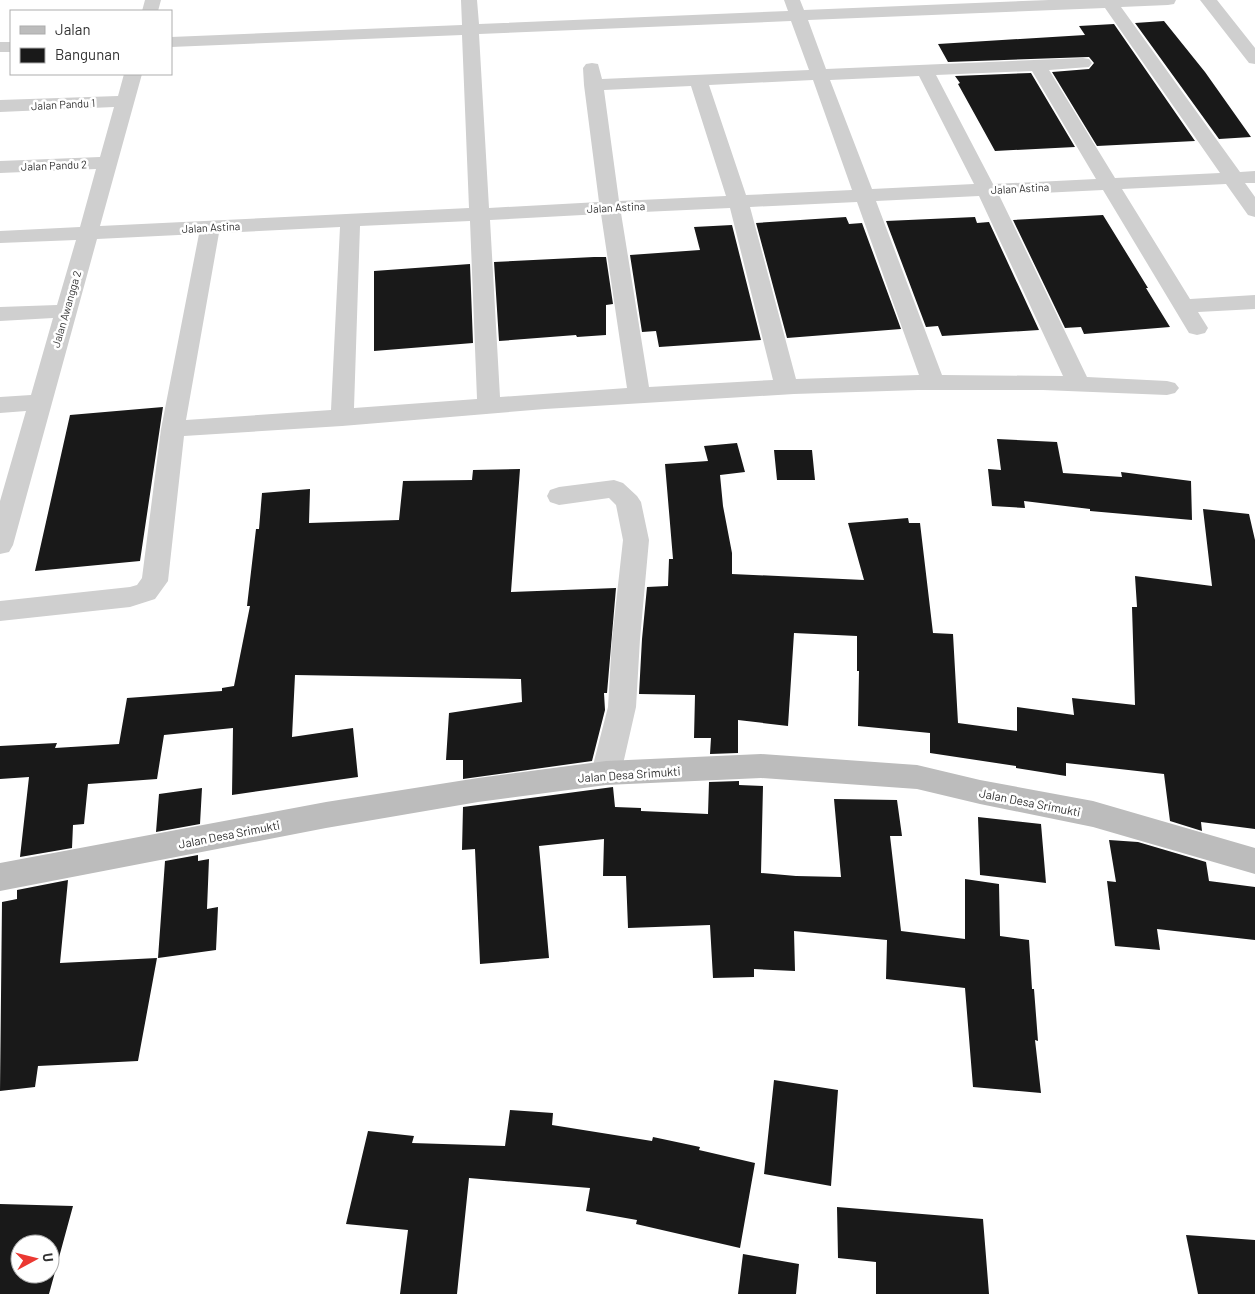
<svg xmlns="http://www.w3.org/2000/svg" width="1255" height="1294" viewBox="0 0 1255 1294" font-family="Barlow,sans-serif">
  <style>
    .building { fill: #191919; fill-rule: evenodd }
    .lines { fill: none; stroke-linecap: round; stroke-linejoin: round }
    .street { fill: #cfcfcf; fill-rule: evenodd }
    .secondary { fill: #bcbcbc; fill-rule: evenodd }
    .labels { text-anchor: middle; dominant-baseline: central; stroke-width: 5; stroke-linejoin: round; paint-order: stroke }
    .far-street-label { font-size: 11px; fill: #323232; stroke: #fff }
    .street-label { font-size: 12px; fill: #323232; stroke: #fff }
  </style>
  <rect width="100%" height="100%" fill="#fff"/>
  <path class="building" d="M1164,21L1205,72L1251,137L1219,139L1135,23Z
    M1114,24L1195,141L1097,146L1052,72L1089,69L1094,63L1089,57L948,62L938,44L1085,35L1079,26Z
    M1031,73L1075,147L995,151L958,84L960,83L955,76Z
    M1103,215L1148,288H1146L1170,327L1084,334L1081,327L1065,328L1013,220Z
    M846,217L849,224L862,223L901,329L787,338L756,223Z
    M975,217L977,223L989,222L1039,330L942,336L938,326L926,327L886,221Z
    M732,225L761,340L659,347L656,331L642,332L630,255L700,250L694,227Z
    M594,257H606L613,304L606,305V335L577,337L576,335L499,341L494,262Z
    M470,264L473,343L374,351V271Z
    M163,407L140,561L35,571L70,415Z
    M997,439L1057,442L1063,473L1122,477L1121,472L1191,481L1192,520L1090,511V509L1024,501L1025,508L992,506L988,469L1001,470Z
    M737,443L745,472L720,475L723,506L732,553V574L864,580L848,523L908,518L909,523H920L933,633L953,634L958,723L1017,731V707L1074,715L1072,698L1135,705L1132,607H1137L1135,576L1212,586L1203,509L1249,514L1255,540V829L1201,822L1202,831L1170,821L1164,774L1066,763V776L1016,768V766L930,753V733L858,726L859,671H857V636L794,633L788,726L738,720V753L710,754L711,738H694L695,695L639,694L642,639L647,587L668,586L669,559H673L665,464L708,461L704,446Z
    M774,450H812L815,480H777Z
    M520,469L511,592L616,588L607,693H604L605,710L592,761L463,779V760H446L449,713L522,702L521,679L295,675L292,737L353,728L358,777L232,795L233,728L164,735L157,779L88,784L84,824L73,825L72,848L20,857L29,777L0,779V746L57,743L55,748L119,744L127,698L222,691V688L234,686L250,606H247L256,529H259L262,493L310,489L309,523L399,520L403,481L472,480L473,470Z
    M739,781V785L763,786L761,873L796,876L841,877L834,799L897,800L902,836H890L901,931L965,939V879L999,884L1000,936L1029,940L1032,989H1034L1038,1041L1035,1040L1041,1093L973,1087L965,988L886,979L887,940L794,931L795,971L754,969V977L713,978L710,925L628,928L626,876H603L604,839L539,846L549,958L480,964L475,849L462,850L463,807L613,787L615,807L641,808V811L708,814L709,782Z
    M202,788L200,824L156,832L159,794Z
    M978,817L1041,824L1046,883L980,875Z
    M1109,840L1138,842L1206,862L1209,881L1255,887V940L1157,929L1160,950L1115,946L1107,881L1116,882Z
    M198,855V861L209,859L207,909L218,907L216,950L158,958L165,861Z
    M68,880L60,963L157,958L138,1061L38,1066L35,1087L0,1091L2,902L17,899V890Z
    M774,1080L838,1090L831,1186L764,1174Z
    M510,1110L553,1113L552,1125L652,1141L653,1137L700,1147L699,1150L755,1163L740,1248L636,1224L637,1220L586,1211L590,1188L469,1178L457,1294H400L408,1230L346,1224L368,1131L414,1136L412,1143L505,1146Z
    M0,1204L73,1206L49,1294H0ZM20,1244H50V1274H20Z
    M837,1207L983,1219L989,1294H876V1262L838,1258Z
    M1186,1235L1255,1240V1294H1198Z
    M743,1254L799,1264L796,1294H738Z"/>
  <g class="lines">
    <path class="street" d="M145,0H161L158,11H142Z
      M461,0H477L479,24L788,11L784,0H800L804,10L1049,0H1176L1174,4L1168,5L1121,7L1240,172L1255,171V183H1245L1255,197V217L1248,215L1226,184L1122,189L1190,299L1255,295V309L1198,312L1208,328L1205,333L1197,335L1189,333L1103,190L999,195L1087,377L1167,381L1175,383L1179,388L1175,393L1167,395L1043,390H918L794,394L545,409L342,426L184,436L168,581L155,599L130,607L0,621V601L130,587L137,585L142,578L161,429L199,234L97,239L13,545L9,552L0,554V501L26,411L0,413V397L31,395L53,318L0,321V307L57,305L76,240L0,243V231L80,227L96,169L0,173V161L100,157L114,107L0,112V100L118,96L124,74H142L100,226L469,208L462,35L171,47V37L462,25ZM1105,8L1220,173L1115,178L1049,70L1089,67L1092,63L1089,59L1083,58L826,69L808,20ZM791,21L809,70L602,79L598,64L592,63L586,64L583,68L584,85L599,202L489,208L479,34ZM1032,71L1096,179L993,184L936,75ZM919,76L974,184L872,189L830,80ZM813,80L852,190L746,195L709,85ZM691,86L726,196L619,201L604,90ZM979,196L1063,376L942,375L876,201ZM857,202L919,375L796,379L750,207ZM730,208L773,380L649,387L621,213ZM601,214L627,388L500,397L490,220ZM470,221L477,399L354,408L360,226ZM340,227L331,410L186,420L219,233Z
      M1200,0H1217L1255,48V64L1249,63Z
      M0,42H11V52H0Z
      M614,480L623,483L637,496L641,502L649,540L640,639L636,707L621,773L616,782L606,785L596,782L591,773L608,707L612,639L623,540L616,505L609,498L559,505L550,502L547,496L550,490L559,487Z"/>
    <path class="secondary" d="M761,754L917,765L980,780L1093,801L1255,848V874L1093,827L980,804L917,789L761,778L606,785L478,802L326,828L0,891V863L326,802L478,778L606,761Z"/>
  </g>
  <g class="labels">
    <g class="far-street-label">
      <text transform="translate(63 104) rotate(-3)">Jalan Pandu 1</text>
      <text transform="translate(54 165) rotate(-2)">Jalan Pandu 2</text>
      <text transform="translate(1020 188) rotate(-3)">Jalan Astina</text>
      <text transform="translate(616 207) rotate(-3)">Jalan Astina</text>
      <text transform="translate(211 227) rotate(-3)">Jalan Astina</text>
      <text transform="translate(66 309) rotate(-74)">Jalan Awangga 2</text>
    </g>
    <g class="street-label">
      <text transform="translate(629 774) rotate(-4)">Jalan Desa Srimukti</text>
      <text transform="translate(1030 802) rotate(11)">Jalan Desa Srimukti</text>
      <text transform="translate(229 834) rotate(-11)">Jalan Desa Srimukti</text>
    </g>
  </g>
  <rect x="10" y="10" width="162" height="65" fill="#ffffff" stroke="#adadad"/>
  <rect x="20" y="26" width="25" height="8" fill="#bcbcbc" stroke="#adadad"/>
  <text x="55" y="35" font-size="15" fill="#323232">Jalan</text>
  <rect x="20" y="48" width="25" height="15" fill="#191919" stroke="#adadad"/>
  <text x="55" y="60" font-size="15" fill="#323232">Bangunan</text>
  <g transform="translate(35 1259) rotate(83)"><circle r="24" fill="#ffffff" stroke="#adadad"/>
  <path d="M0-4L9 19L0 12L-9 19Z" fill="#eb3832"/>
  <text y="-8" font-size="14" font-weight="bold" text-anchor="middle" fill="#323232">U</text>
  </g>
</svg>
